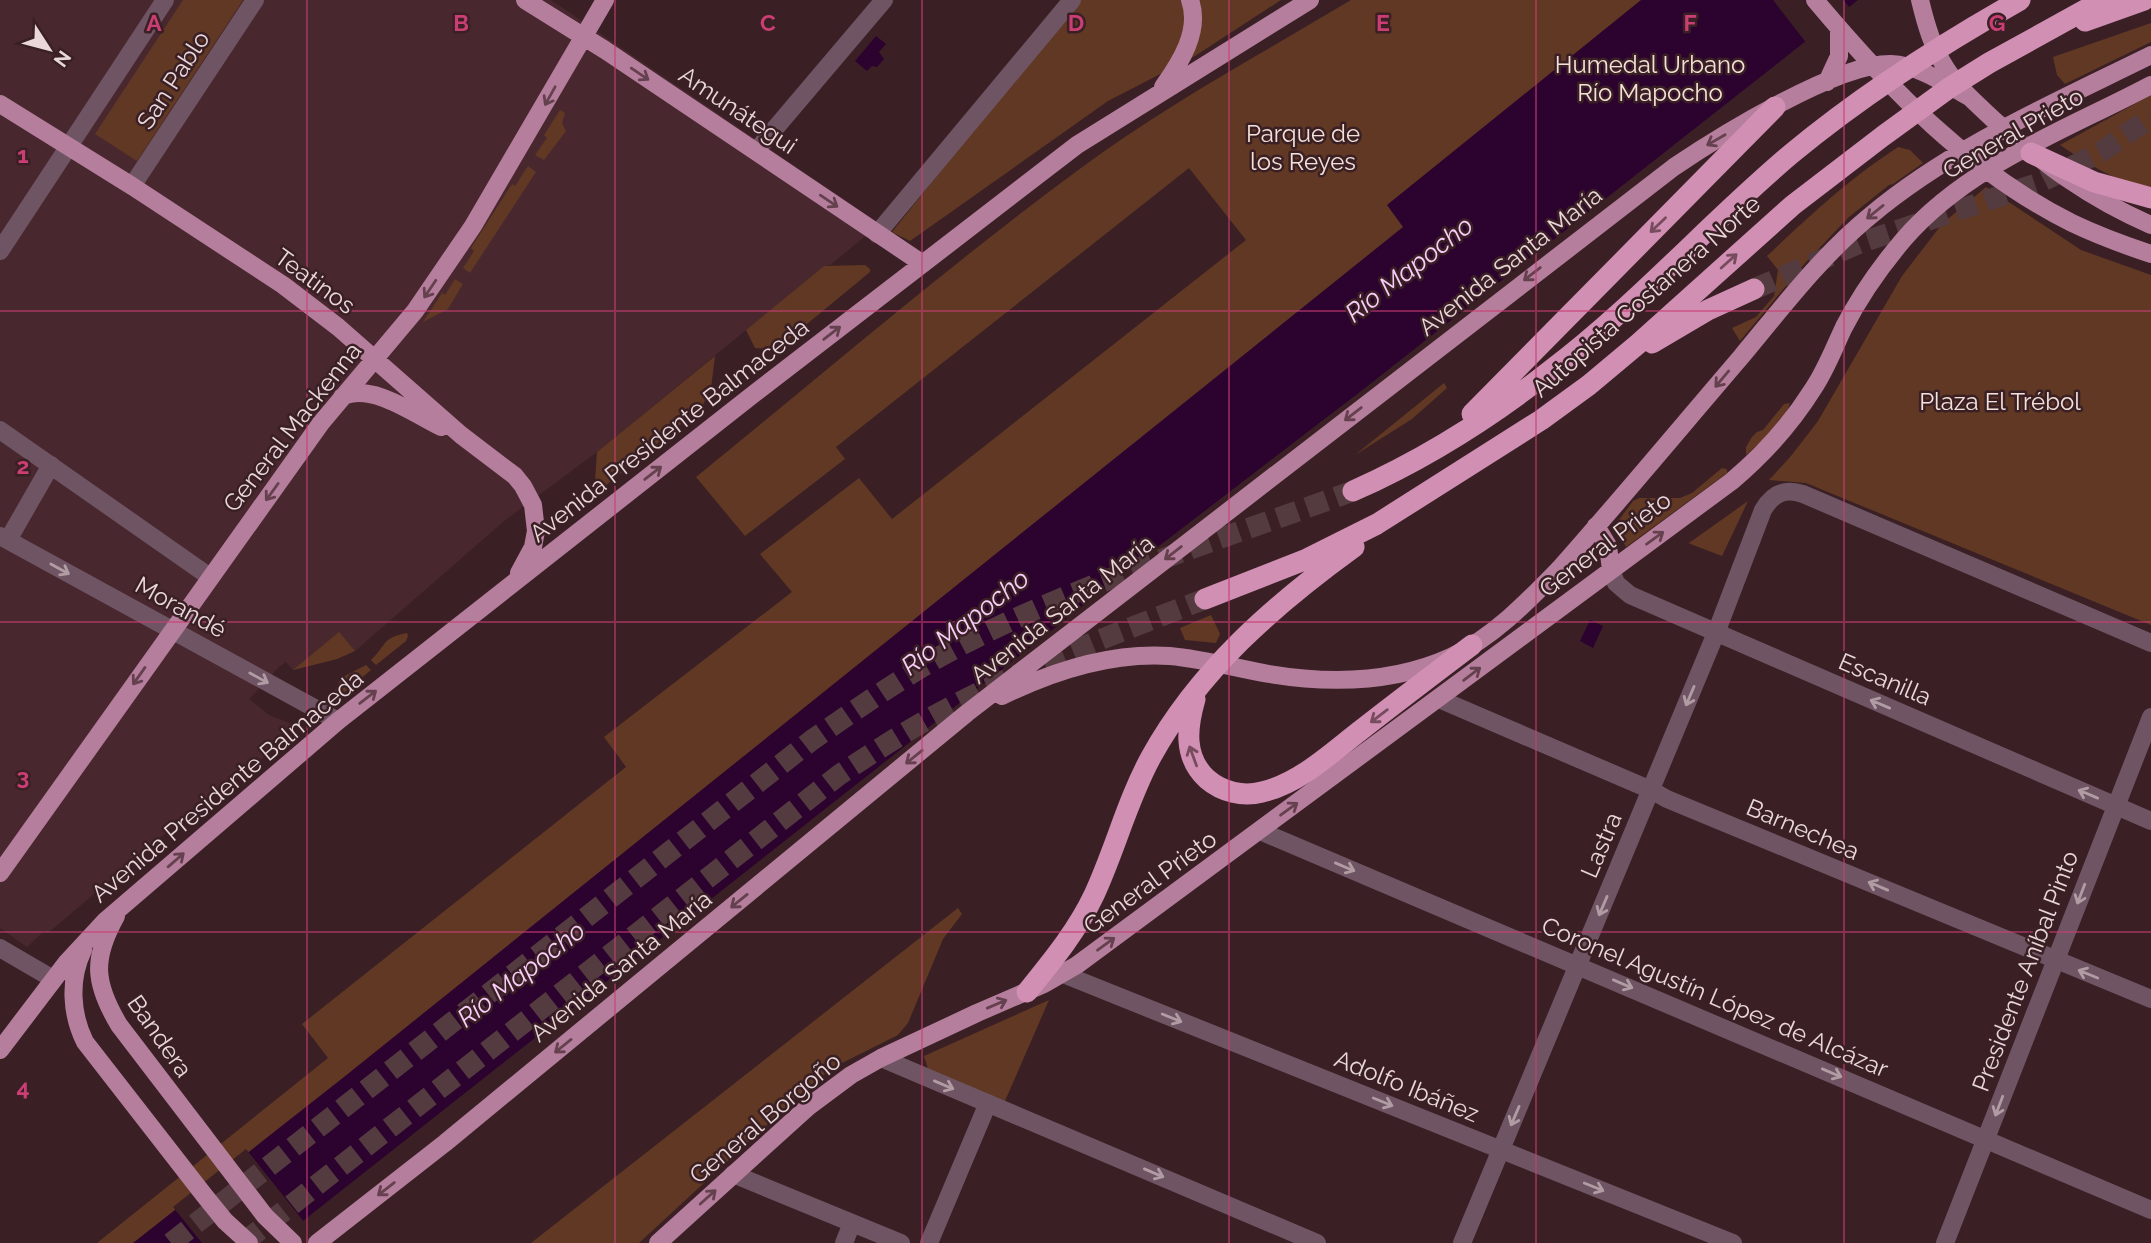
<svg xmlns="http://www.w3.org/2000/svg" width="2151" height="1243" viewBox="0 0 2151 1243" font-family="Raleway,sans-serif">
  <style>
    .built { fill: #48282e }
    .green { fill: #603823 }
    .water { fill: #2c022f }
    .pier { fill: #3a2025 }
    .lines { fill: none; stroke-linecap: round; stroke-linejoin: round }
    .highway-tunnel { stroke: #543b40; stroke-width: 21; stroke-dasharray: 21 10; stroke-linecap: butt }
    .minor { stroke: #6f5463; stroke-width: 18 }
    .major { stroke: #b57e9c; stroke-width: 18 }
    .highway { stroke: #d18fb3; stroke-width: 21 }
    .oneway { stroke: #65414f }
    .oneway2 { stroke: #764c5e }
    .oneway3 { stroke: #b29ca4 }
    .grid { fill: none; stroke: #ca3e74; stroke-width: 2; stroke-opacity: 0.55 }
    .labels { text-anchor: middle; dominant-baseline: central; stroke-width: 5; stroke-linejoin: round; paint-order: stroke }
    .park-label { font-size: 24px; fill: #f3e0d6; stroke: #3a2025 }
    .street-label { font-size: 24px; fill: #e9d7da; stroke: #3a2025 }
    .water-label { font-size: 26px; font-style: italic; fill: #f7cdf9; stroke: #3a2025 }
    .grid-label { font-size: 23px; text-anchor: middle; font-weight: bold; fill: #ca3e74; stroke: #3a2025; stroke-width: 5; stroke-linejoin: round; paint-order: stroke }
  </style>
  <rect width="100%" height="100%" fill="#3a2025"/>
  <path class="built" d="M0,0H551L880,224L830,265L824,266L597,452L504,521L355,651L337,659L293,670L286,662L280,666L249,699L269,715L292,724L294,735L200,804L48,933L44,931L27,947L0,928Z"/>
  <path class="green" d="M183,0H243L137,161L95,134Z
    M1077,0H1281L1195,56L1108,101L910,241L892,232Z
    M1351,0H1849L271,1243H97L328,1058L302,1024L626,767L604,737L792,592L760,554L859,478L892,519L1246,240L1189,168L836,447L845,459L745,536L696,477C824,373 948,266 1081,168C1166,105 1261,54 1351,0Z
    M2151,23V42L2065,84L2057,75L2053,57Z
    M2151,95V190C2117,182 2089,165 2060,145Z
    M560,110L565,113L562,123L566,131L544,160L535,155L547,138L544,135Z
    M1898,147L1910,150L1923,163L1893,184L1889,185L1849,217L1806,262L1740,341L1732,328L1756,317L1774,296L1778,270L1767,256C1808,217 1850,178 1898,147Z
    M528,166L536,172L470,273L463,268L474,251L471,248L512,184L515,186Z
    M1986,187L2081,250L2151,275V625L1806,483L1769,480L1791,456L1818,421L1902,276L1942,224Z
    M865,265L870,269V272L784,343L770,349L755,348L746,330L824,266Z
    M455,279L463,284L448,309L423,322L442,293L445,295Z
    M715,356L711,388L702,407L594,495L597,452Z
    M1444,383L1447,388L1412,419L1355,455Z
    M1790,403C1785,423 1761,442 1746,455V447L1752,437L1757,432L1763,430L1784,404Z
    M1722,468L1727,469V473L1626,547L1616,529V524L1633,501L1639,498H1680L1692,493Z
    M1748,501L1722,556L1688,543H1689Z
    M1211,615L1220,634L1216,643L1185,640L1180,628Z
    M339,632L355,651L337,659L293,670Z
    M407,633L408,636L406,641L376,665L371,660C387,645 381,638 407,633Z
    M366,665L371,670L341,695H333L341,678Z
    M958,908L962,914L943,939L908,1023L898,1035L834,1067L808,1087L639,1243H531Z
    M1049,1000L1005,1101L928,1069L924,1056Z"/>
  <path class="water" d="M1641,0H1858L1365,388L1142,559L275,1243H133L344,1077L1403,227L1387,205Z
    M876,36L886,44L879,52L884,59L877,67L872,66L867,71L855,61Z
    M1590,620L1603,626L1593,648L1580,641Z"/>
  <path class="pier" d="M1773,0H1843L1852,10L1808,45Z
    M246,1149L305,1223L280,1243H202L173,1207Z"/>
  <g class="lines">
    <path class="highway-tunnel" d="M1754,289L1860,243L2039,183L2101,152L2151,117
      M171,1243L812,740C854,711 896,681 941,656C1070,585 1215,542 1353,491
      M243,1243L839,775C885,744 932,715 982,691C1055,656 1130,628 1205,599"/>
    <path class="minor" d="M756,151L884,0
      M132,186L255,0
      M877,234L1072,0
      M0,251L165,0
      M0,430L210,577
      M0,536L338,721
      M8,540L51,465
      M1611,570L1616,583L1630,595L2151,821
      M1439,699L1651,790L1667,799L2151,999
      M1260,831L2151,1210
      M0,948L53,979
      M1063,974L1733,1243
      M881,1058L1317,1243
      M733,1174L901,1243
      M844,1243L852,1223
      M929,1243L988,1103
      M1462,1243L1716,633L1763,510C1773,493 1785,488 1803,494L2151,643
      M1945,1243L2151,717"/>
    <path class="major" d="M525,0L605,50L923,264
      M1815,0C1889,88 1968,171 2072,223C2097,235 2124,245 2151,254
      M1920,0C1926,25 1933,49 1947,70C1960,90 1978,105 1995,121C2045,165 2089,198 2151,225
      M1827,82L1839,56V28
      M1163,87C1180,63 1201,31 1190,0
      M0,104L132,186L283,285L338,327L461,435L515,476L523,486L533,505L536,531L533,547L519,573
      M342,397C371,382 414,414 441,427
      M1596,526L1608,546L1611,570
      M1002,696C1053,671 1112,652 1170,656C1203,659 1236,668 1269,674C1330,684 1394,683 1451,657C1494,637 1529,600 1561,567C1622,498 1681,427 1741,357C1781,309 1821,256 1870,216C1952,147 2056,102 2151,55
      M0,873L321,423L415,311L473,226L605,0
      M116,916C92,959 94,983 119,1025L265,1216L293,1243
      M83,950C69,979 71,1014 85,1042L204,1195L225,1221L249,1243
      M0,1050L67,962L105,921L338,721L755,393L1077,145L1310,0
      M317,1243L445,1143L967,713L1674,167C1720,136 1838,63 1891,64C1918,65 1946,84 1969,97
      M658,1243L808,1107L851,1075L881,1058L977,1013L1044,984L1077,965L1732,481C1764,454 1791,424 1813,389C1826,370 1834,348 1844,327C1860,296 1881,266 1904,239C1968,165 2066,130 2151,85"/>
    <path class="highway" d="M2085,21L2144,0
      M2031,153L2094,182L2151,198
      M1652,343L1708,310L1754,289
      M1472,414L1775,107
      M1353,491C1423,460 1490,418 1551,370C1637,305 1709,223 1791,154C1862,95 1940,45 2020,0
      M1205,599L1307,559L1377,524L1541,420L1589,385L1638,344L1793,205L1883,136L1949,88L1989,63L2103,0
      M1195,699C1187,727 1183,757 1207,779C1222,792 1243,797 1262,792C1300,783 1331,753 1361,730C1398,701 1435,673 1472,645
      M1027,992C1052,961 1077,931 1094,895C1115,850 1127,801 1151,757C1199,670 1274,605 1354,547"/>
  </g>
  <defs><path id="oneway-shaft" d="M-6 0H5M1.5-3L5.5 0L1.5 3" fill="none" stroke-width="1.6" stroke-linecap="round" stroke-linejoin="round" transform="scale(1.75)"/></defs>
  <g class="oneway">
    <use href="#oneway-shaft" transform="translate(640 74) rotate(34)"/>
    <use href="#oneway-shaft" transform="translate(550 96) rotate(119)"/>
    <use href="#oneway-shaft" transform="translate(1716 140) rotate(150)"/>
    <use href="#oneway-shaft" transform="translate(829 201) rotate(34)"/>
    <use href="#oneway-shaft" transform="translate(1875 212) rotate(141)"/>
    <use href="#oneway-shaft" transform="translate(1532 274) rotate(142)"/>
    <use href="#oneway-shaft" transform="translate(430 289) rotate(124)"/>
    <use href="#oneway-shaft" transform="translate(832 333) rotate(-38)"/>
    <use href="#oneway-shaft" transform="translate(1722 379) rotate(130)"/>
    <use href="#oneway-shaft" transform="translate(1353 414) rotate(142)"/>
    <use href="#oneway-shaft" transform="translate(653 473) rotate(-38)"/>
    <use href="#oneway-shaft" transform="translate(272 492) rotate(126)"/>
    <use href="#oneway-shaft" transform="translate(1655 538) rotate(-36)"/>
    <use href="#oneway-shaft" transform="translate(1173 553) rotate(142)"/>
    <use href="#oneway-shaft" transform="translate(1472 674) rotate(-37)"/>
    <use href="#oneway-shaft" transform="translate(139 676) rotate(125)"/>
    <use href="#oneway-shaft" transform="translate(368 697) rotate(-38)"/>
    <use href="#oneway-shaft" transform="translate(914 757) rotate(141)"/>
    <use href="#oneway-shaft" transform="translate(1289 809) rotate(-36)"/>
    <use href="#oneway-shaft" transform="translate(176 860) rotate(-41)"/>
    <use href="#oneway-shaft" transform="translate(739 901) rotate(141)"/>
    <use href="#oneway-shaft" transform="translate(1106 944) rotate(-36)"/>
    <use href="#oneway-shaft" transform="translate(997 1004) rotate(-23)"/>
    <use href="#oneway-shaft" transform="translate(563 1046) rotate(141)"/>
    <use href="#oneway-shaft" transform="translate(386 1189) rotate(142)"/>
    <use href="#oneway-shaft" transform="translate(708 1197) rotate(-42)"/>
  </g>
  <g class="oneway2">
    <use href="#oneway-shaft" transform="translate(1658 225) rotate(136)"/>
    <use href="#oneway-shaft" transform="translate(1729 261) rotate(-42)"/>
    <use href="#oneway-shaft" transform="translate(1379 716) rotate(143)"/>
    <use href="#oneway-shaft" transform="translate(1193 756) rotate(-110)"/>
  </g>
  <g class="oneway3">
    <use href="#oneway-shaft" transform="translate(60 569) rotate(29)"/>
    <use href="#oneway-shaft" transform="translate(259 678) rotate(29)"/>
    <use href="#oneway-shaft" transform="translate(1690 696) rotate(113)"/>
    <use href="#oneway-shaft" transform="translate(1880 704) rotate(-157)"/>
    <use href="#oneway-shaft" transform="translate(2088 794) rotate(-157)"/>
    <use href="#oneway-shaft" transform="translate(1345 867) rotate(23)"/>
    <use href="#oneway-shaft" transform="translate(1878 886) rotate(-157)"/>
    <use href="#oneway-shaft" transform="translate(2081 894) rotate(111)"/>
    <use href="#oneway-shaft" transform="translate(1603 906) rotate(113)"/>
    <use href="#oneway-shaft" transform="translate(2088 974) rotate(-158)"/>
    <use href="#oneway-shaft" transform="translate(1623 984) rotate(23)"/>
    <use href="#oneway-shaft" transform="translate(1172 1018) rotate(22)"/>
    <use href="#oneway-shaft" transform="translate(1832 1073) rotate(23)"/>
    <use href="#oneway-shaft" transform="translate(944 1085) rotate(23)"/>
    <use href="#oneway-shaft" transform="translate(1383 1102) rotate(22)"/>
    <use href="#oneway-shaft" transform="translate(1999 1106) rotate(111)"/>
    <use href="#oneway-shaft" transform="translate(1515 1116) rotate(113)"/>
    <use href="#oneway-shaft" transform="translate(1154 1173) rotate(23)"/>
    <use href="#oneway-shaft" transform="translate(1594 1187) rotate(22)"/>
  </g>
  <path class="grid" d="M307,0V1243M615,0V1243M922,0V1243M1229,0V1243M1536,0V1243M1844,0V1243M0,311H2151M0,622H2151M0,932H2151"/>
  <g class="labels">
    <g class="park-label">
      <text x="1650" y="64">Humedal Urbano<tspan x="1650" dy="28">Río Mapocho</tspan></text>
      <text x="1303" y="133">Parque de<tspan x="1303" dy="28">los Reyes</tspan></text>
      <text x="2000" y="401">Plaza El Trébol</text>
    </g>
    <g class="street-label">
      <text transform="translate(173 80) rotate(-57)">San Pablo</text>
      <text transform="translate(738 110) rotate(34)">Amunátegui</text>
      <text transform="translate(2013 133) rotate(-30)">General Prieto</text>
      <text transform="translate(1510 261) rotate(-38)">Avenida Santa María</text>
      <text transform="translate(315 281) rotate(36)">Teatinos</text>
      <text transform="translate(1646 296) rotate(-41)">Autopista Costanera Norte</text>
      <text transform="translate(292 427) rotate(-52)">General Mackenna</text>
      <text transform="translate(669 430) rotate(-38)">Avenida Presidente Balmaceda</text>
      <text transform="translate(1605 544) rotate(-37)">General Prieto</text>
      <text transform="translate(181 607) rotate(29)">Morandé</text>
      <text transform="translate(1062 609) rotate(-38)">Avenida Santa María</text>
      <text transform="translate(1885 679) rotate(23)">Escanilla</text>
      <text transform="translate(227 786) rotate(-40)">Avenida Presidente Balmaceda</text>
      <text transform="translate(1803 829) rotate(23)">Barnechea</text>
      <text transform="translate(1601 845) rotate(-67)">Lastra</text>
      <text transform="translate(1150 882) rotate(-36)">General Prieto</text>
      <text transform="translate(621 966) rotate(-39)">Avenida Santa María</text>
      <text transform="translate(2025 971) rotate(-69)">Presidente Aníbal Pinto</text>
      <text transform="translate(1715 997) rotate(23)">Coronel Agustín López de Alcázar</text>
      <text transform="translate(160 1036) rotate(55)">Bandera</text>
      <text transform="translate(1407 1086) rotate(22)">Adolfo Ibáñez</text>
      <text transform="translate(765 1118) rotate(-40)">General Borgoño</text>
    </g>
    <g class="water-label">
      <text transform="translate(1409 269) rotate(-38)">Río Mapocho</text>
      <text transform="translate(965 622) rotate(-38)">Río Mapocho</text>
      <text transform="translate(521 974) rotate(-38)">Río Mapocho</text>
    </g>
  </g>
  <g class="grid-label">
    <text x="154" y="31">A</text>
    <text x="461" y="31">B</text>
    <text x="768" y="31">C</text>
    <text x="1076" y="31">D</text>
    <text x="1383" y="31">E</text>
    <text x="1690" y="31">F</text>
    <text x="1997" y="31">G</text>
    <text x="23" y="163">1</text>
    <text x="23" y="474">2</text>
    <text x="23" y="785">3</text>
    <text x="23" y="1096">4</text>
  </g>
  <g transform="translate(49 49) rotate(126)" stroke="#3a2025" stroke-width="5" paint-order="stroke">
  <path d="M0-5L12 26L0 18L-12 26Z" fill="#e9d7da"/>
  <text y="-10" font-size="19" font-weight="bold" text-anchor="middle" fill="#e9d7da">N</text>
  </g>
</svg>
